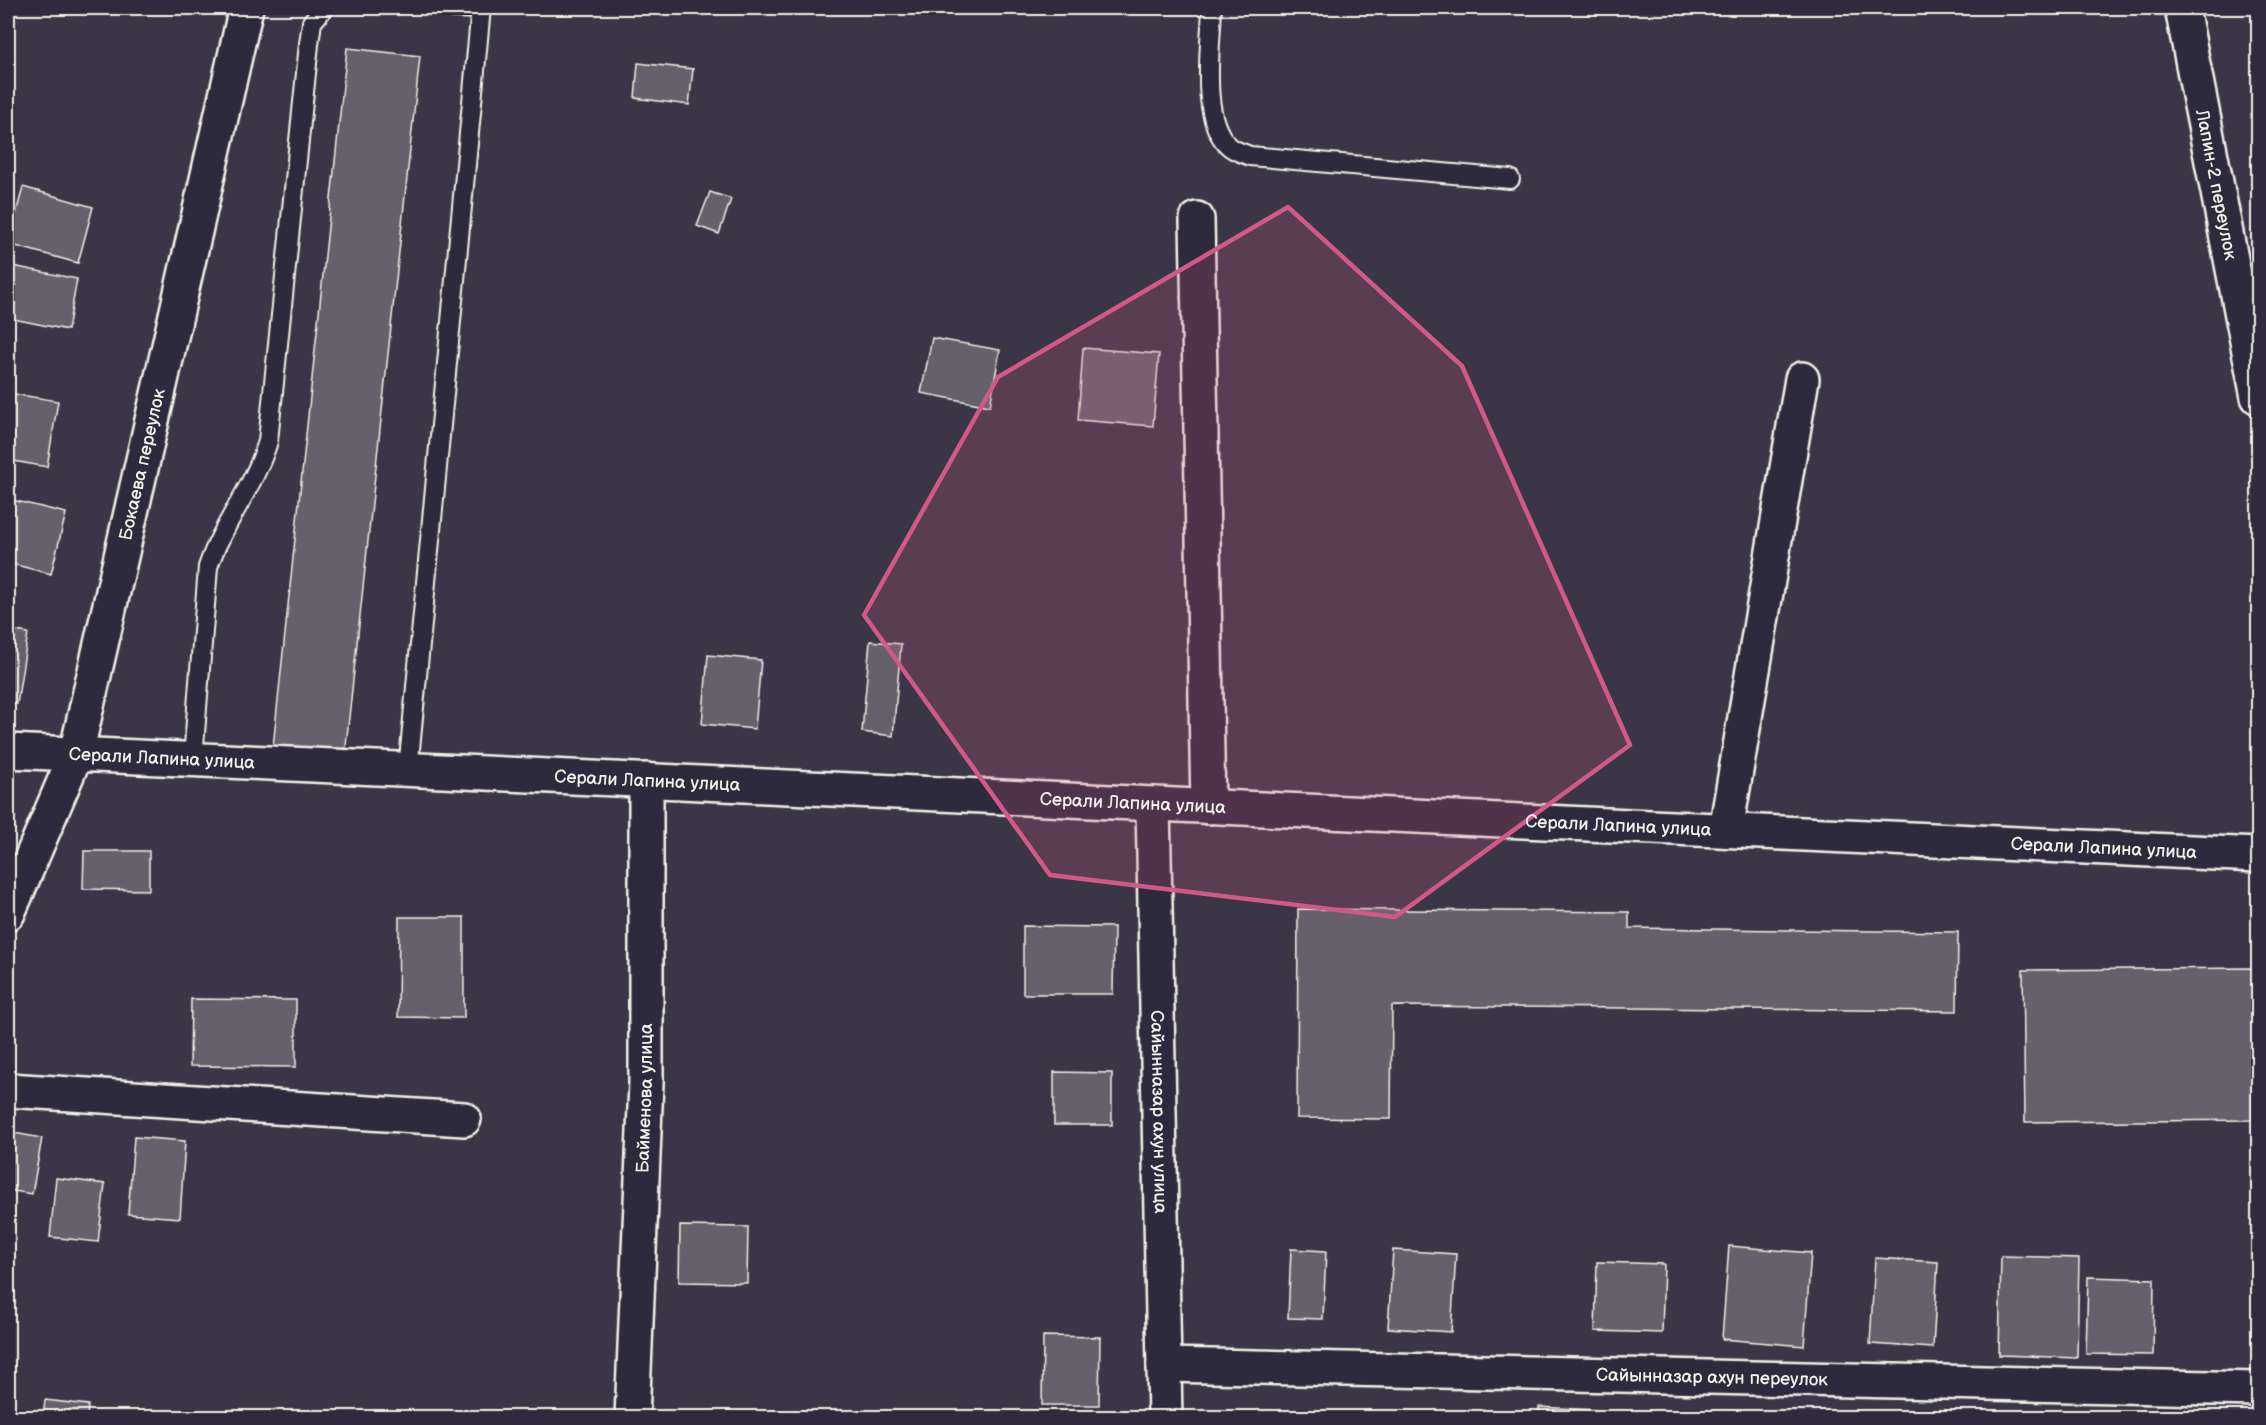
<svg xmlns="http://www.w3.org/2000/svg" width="2266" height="1425" viewBox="0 0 2266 1425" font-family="'Balsamiq Sans',sans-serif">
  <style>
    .building { fill: #65616c; stroke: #f4f1e8; stroke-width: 1.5 }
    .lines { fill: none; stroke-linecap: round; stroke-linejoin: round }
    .service-casing { stroke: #f4f1e8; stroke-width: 22 }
    .minor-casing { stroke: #f4f1e8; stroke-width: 38 }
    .service { stroke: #2f2a3d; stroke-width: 18 }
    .minor { stroke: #2f2a3d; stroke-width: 33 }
    .marked { fill: #d15985; fill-opacity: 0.2; stroke: #d15985; stroke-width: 4.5; stroke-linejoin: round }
    .labels { text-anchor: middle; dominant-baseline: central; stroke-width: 4.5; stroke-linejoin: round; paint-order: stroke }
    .street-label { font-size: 18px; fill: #f4f1e8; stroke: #2f2a3d }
  </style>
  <rect width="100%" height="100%" fill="#3b3647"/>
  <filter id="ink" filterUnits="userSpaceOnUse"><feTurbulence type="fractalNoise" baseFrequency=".0167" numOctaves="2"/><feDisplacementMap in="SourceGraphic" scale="12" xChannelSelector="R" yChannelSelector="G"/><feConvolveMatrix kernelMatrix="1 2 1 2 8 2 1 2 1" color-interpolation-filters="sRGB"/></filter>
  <g filter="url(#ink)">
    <path class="building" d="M347,48L420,56L345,755L273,747Z
      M638,63L693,69L689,105L635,98Z
      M23,187L93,207L78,263L8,244Z
      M710,192L731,199L719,234L697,226Z
      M8,265L77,279L68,330L8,318Z
      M932,338L1000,350L990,406L921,393Z
      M1083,348L1159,354L1153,426L1078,420Z
      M8,393L58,401L47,467L8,460Z
      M8,499L66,513L51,574L8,563Z
      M8,630L28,633L17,704L8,702Z
      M870,641L901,644L893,736L862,732Z
      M708,655L761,660L755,729L702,724Z
      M84,851H149V890L83,889Z
      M1298,909L1629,912V928L1958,932L1957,1011L1392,1006L1391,1119L1297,1118Z
      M399,917H464V1018L398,1017Z
      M1023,926L1114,927L1113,994H1023Z
      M2254,968L2256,1120L2025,1122L2023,970Z
      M191,999L296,1000V1067L190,1066Z
      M1054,1072L1112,1073V1125H1054Z
      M8,1132L42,1138L32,1194L8,1190Z
      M134,1137L185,1141L180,1218L128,1214Z
      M56,1178L105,1184L98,1242L50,1237Z
      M680,1226L748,1227L747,1283L679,1282Z
      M1729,1246L1811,1253L1804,1346L1722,1339Z
      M1291,1249L1326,1251L1323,1319L1288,1318Z
      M1393,1250L1456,1254L1451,1332L1388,1328Z
      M2001,1256L2079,1258L2077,1358L1999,1355Z
      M1875,1258L1938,1262L1933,1348L1870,1344Z
      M1597,1262L1664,1264L1662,1333L1595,1331Z
      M2088,1277L2154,1279L2153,1355L2086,1354Z
      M1043,1336L1100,1337L1099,1405H1042Z
      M45,1400L88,1405L87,1418H43Z
      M1539,1407L1595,1410V1418H1538Z"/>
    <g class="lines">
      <g class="service-casing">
        <path id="service" d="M455,8L481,9
          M1212,8C1211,44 1199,120 1229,146C1234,151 1243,153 1250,156L1510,179
          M193,759L208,567C223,522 255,486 268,441L309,44L312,22L324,8
          M408,770L481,8"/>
      </g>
      <g class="minor-casing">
        <g id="minor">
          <path id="s1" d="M2182,8L2258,397"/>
          <path d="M1197,219L1208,807"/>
          <path id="s2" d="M8,751L2258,855"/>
          <path id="s3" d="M1153,804L1165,1418"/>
          <path d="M1726,830L1802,379"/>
          <path id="s4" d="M8,913L76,754L246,8"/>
          <path d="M8,1090L464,1119"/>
          <path id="s5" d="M1164,1365L2258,1389"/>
          <path id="s6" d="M632,1418L646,1083V780"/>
        </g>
      </g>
      <use href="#service" class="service"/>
      <use href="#minor" class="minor"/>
    </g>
  </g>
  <path class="marked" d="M1288,207L1462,366L1630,745L1395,917L1050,875L864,615L998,377Z"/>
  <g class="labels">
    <g class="street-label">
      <text stroke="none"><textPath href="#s1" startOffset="180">Лапин-2 переулок</textPath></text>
      <text stroke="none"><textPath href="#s4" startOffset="470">Бокаева переулок</textPath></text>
      <text stroke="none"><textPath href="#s2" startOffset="154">Серали Лапина улица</textPath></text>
      <text stroke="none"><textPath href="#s2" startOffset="640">Серали Лапина улица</textPath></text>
      <text stroke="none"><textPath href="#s2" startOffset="1126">Серали Лапина улица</textPath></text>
      <text stroke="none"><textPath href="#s2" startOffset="1612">Серали Лапина улица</textPath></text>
      <text stroke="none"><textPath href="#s2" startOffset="2098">Серали Лапина улица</textPath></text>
      <text stroke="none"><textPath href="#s6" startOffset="320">Байменова улица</textPath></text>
      <text stroke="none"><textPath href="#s3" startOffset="308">Сайынназар ахун улица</textPath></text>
      <text stroke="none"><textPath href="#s5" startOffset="548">Сайынназар ахун переулок</textPath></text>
    </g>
  </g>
  <rect width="2266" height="1425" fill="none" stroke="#2f2a3d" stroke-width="30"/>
  <rect x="15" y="15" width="2236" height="1395" fill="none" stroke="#f4f1e8" stroke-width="2" filter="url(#ink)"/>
</svg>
